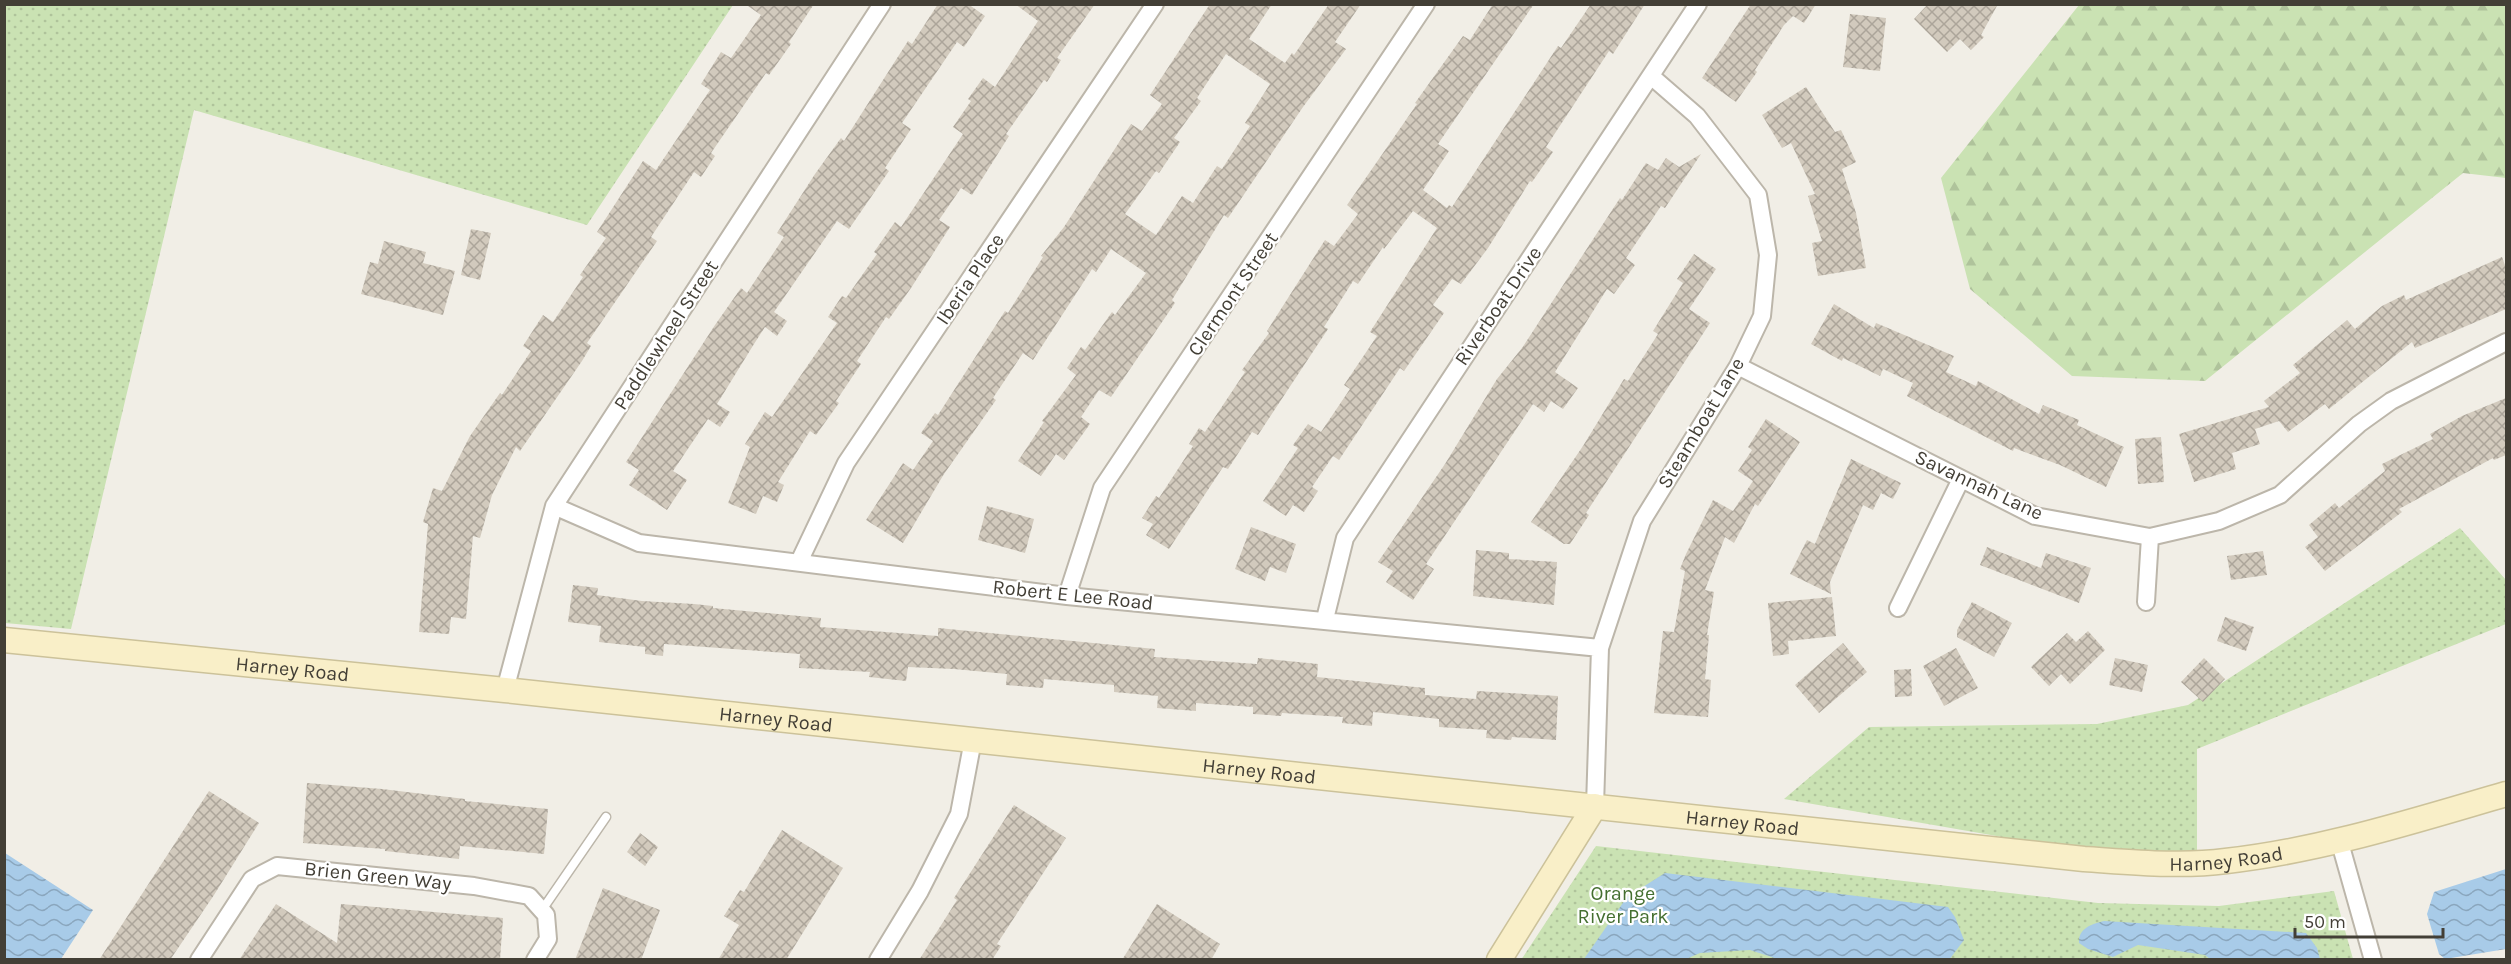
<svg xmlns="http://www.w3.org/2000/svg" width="2511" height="964" viewBox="0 0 2511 964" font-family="Karla,sans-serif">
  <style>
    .grass { fill: url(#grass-dots) }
    .forest { fill: url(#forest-firs) }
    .water { fill: url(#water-waves) }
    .building { fill: url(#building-cross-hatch); fill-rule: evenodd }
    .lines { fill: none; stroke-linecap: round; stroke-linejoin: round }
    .lane-casing { stroke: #bcb6aa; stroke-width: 11 }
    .street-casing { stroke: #bcb6aa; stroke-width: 20 }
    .secondary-casing { stroke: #ccc29a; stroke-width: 27 }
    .lane { stroke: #fff; stroke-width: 8 }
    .street { stroke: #fff; stroke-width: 16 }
    .secondary { stroke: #f9efc8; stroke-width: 24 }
    .labels { text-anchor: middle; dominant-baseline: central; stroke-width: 4.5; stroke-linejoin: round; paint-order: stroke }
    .street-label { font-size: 20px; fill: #433f36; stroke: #fff }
    .park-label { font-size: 20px; fill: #446f30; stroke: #fff }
  </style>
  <defs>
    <pattern id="grass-dots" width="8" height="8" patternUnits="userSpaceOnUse" patternTransform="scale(1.5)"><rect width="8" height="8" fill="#cae2b3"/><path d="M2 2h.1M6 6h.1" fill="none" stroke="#afc39b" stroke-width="1.8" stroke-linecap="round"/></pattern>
    <pattern id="forest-firs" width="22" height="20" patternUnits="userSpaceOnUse" patternTransform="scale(1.5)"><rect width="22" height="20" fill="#cae2b3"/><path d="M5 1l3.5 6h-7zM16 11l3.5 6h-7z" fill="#afc39b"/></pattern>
    <pattern id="water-waves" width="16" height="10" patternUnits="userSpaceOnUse" patternTransform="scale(1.5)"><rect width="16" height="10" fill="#a8cbe8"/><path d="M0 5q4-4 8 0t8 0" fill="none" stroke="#8aa6bd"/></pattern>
    <pattern id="building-cross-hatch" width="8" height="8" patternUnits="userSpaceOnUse" patternTransform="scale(1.5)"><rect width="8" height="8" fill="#d2cabd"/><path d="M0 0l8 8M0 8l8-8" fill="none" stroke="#aca59a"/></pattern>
  </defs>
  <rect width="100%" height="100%" fill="#f1eee6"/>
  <path class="grass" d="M4,5L5,4L733,5L587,225L194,110L71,629L5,623Z
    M2460,528L2506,580V624L2197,749V858L2083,851L1784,799L1869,727L2097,724L2188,705Z
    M1596,846L2098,903L2219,906L2334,891L2353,959L1521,960Z"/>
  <path class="forest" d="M2079,5H2506V178L2463,173L2205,381L2072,376L1970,289L1941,178Z"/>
  <path class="water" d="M5,853L93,910L61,959H5Z
    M2506,869V949L2445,959L2439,954L2427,914L2434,892Z
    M1665,873L1948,907L1955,917L1964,940L1949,960H1781L1750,950L1700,953L1686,959H1584L1627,897Z
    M2104,921L2306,933L2317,948L2320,959H2210L2205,955L2138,945L2113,957L2088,949L2079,943C2078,928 2092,924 2104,921Z"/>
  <path class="building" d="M745,4H814L789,42L791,44L769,75L766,73L711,153L715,156L701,177L694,172L651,237L657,241L587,343L591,346L582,361L520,451L516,447L492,495L480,538L473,536L466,619L451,617L449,634L419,632L428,524L423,522L433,488L442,491L470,436L500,393L502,395L531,351L523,346L543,315L553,322L583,277L580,275L606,238L597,232L643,161L656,170L710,90L701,84L721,52L731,58L761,15Z
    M938,4H968L985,16L964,47L957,42L902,123L911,129L885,168L889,171L849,229L837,221L774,312L787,321L777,336L765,327L754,344L717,404L730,412L720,427L708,419L673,471L687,480L667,510L629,485L639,470L626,462L715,325L741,288L747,293L784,237L777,233L815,174L841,138L844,141L908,41L912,44Z
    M1015,4H1095L1057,58L1061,60L1047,82L1044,80L1006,134L1009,136L972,195L961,188L939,220L950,227L911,288L889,319L886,317L857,361L861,364L836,401L839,403L816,435L810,431L778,482L784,485L777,502L763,496L756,514L728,503L750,447L745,444L765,412L772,417L837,323L828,317L842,296L846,298L877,254L874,252L895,222L901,227L963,134L953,127L971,101L968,99L983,78L995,87L1038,21Z
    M1210,4H1272L1249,39L1285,63L1292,53L1294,55L1329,4H1361L1335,42L1346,49L1303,107L1228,218L1224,215L1172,300L1175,303L1111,397L1099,390L1081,417L1090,424L1064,460L1056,454L1041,476L1018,461L1044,422L1042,421L1076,375L1067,368L1081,347L1085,350L1112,312L1115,315L1146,273L1111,249L1096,272L1092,269L1033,360L1023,353L993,398L996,400L944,474L903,543L866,520L903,463L913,470L933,441L921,433L935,413L938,415L1005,311L1008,313L1043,257L1041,256L1064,227L1131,124L1142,131L1162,104L1150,95ZM1226,54L1270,84L1245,123L1250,126L1222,169L1217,166L1193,203L1182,196L1156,235L1125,214L1156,171L1159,173L1180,142L1174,138L1201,101L1197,98Z
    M1493,4H1534L1438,144L1449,151L1423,190L1447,208L1449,205L1452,207L1558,46L1561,48L1591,4H1645L1613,54L1609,51L1546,147L1553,152L1532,182L1530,181L1488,248L1461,284L1452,279L1433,305L1444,313L1404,371L1400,368L1339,460L1333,456L1312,487L1318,491L1304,512L1293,505L1286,516L1263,501L1298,448L1293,445L1308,424L1321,432L1350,389L1344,385L1377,336L1370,332L1437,228L1413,211L1384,249L1383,247L1358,284L1353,281L1324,327L1328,329L1258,435L1252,432L1228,469L1223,467L1169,549L1146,535L1153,524L1142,518L1156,496L1159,498L1193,446L1189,444L1199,428L1205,432L1245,372L1242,370L1269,333L1267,331L1325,240L1334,246L1358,214L1347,205L1417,104L1415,103L1463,36L1470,40Z
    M1751,4H1816L1804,23L1793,16L1784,25L1755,70L1757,72L1736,102L1702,78Z
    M1928,4H1998L1981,35L1984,37L1971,50L1960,39L1947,52L1914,19Z
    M1850,14L1886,18L1880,71L1843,67Z
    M1806,87L1835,132L1841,130L1856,162L1842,169L1856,213L1866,268L1818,276L1812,243L1822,241L1808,196L1815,194L1791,143L1782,148L1762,115Z
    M1701,154L1665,208L1661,206L1626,258L1635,265L1614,294L1607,289L1555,372L1578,388L1563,409L1551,401L1544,412L1533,404L1426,564L1434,569L1413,600L1386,582L1393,571L1378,562L1445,464L1497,379L1522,348L1620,198L1622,200L1646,163L1658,170L1666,158L1679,167Z
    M471,229L491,233L480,280L461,275Z
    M384,241L426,252L423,263L455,271L443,315L361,294L370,262L378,264Z
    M1694,254L1716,269L1689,309L1710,323L1586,513L1589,515L1570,544H1564L1531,522L1583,446L1624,379L1628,381L1658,334L1653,331L1683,283L1677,279Z
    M2502,257L2506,268V309L2415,348L2412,342L2329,409L2325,404L2288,432L2279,421L2255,429L2260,444L2232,453L2236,469L2194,482L2179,434L2269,407L2264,401L2300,373L2293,365L2347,320L2355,329L2382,306L2404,295L2406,300Z
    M1834,304L1874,328L1876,323L1954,356L1946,372L1976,386L1978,381L2039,414L2043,405L2079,420L2077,425L2124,447L2106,487L2060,465L2014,448L2013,451L1935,411L1907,396L1913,383L1883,369L1880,376L1843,358L1842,361L1811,344Z
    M2506,398V455L2494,460L2493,458L2399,509L2402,512L2325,571L2305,547L2318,537L2309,525L2335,503L2339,508L2385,471L2382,464L2433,439L2430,434L2462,416Z
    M1766,419L1800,442L1758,506L1755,504L1734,543L1725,537L1705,590L1714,592L1707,635H1709L1705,679L1711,680L1708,717L1654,713L1663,631L1674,632L1685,571L1680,569L1686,554L1713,500L1733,511L1753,481L1738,471L1752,450L1748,447Z
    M2161,437L2164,482L2138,484L2135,439Z
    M1851,459L1901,483L1893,499L1881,493L1873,510L1863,505L1830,582L1831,594L1790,574L1807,540L1815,544Z
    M987,506L1034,519L1025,553L978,540Z
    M1251,527L1296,544L1286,573L1270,567L1265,581L1235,569Z
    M1987,547L2041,568L2046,553L2091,568L2079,603L1980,565Z
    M1476,550L1509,553V559L1557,562L1554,605L1473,596Z
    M2263,551L2267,575L2231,580L2227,556Z
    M573,585L598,588L597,595L642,601L694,604L713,606V608L821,618L820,627L938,636V628L1155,649L1154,657L1257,664L1258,658L1318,664L1317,677L1425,688V695L1476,699L1477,691L1558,696L1556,740L1512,737L1511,740L1486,738L1487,730L1439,727V719L1373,712L1372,726L1342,723L1343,717L1282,713L1281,716L1253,714V707L1196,703V711L1157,708L1158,696L1114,692V685L1044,679L1043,688L1006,685L1007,674L954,669L908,667L906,681L869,677L870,672L799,668L800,654L664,644L663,656L645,654V647L599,642L601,626L568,622Z
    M1832,597L1836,636L1788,641L1789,654L1773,656L1768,603Z
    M1972,602L2012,623L1994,657L1957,637V630Z
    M2225,617L2254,627L2246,651L2217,641Z
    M2088,631L2105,650L2070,684L2061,674L2049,686L2031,667L2067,633L2076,642Z
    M1843,643L1867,672L1819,713L1795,685Z
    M1956,648L1978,688L1944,706L1923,666Z
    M2115,658L2148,665L2142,692L2109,685Z
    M2204,658L2225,679L2203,702L2181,682Z
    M1911,669L1912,696L1895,697L1894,670Z
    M307,783L382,789L465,799V801L548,809L544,854L460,846L459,859L385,851V849L303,843Z
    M209,791L259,823L214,895L170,960H99Z
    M1014,805L1066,838L997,944L1001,946L992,960H919L957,900L954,898Z
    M782,830L843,868L786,960H718L739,925L724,916L740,890L744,892Z
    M640,833L658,847L645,866L627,852Z
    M603,888L660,910L641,960H575Z
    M276,904L337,943L341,904L503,918L500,960H239Z
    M1157,904L1220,944L1211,960H1122Z"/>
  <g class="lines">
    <g class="lane-casing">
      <path id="lane" d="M542,910L606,817"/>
    </g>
    <g class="street-casing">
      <path id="street" d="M1738,366L2035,516L2150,537L2219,521L2280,495L2359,424L2391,401L2506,342
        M554,506L639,543L1067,596L1600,648
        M799,562L846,463L1155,4
        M1067,596L1102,488L1426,4
        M2146,602L2150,537
        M1898,608L1961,479
        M1325,619L1345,538L1698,4
        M505,690L554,506L882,4
        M1595,806L1600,648L1642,521L1738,366L1762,316L1768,255L1758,195L1697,116L1651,76
        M2340,843L2373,960
        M199,960L252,879L277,866L474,886L529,896L546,915L548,939L535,960
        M878,960L920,891L959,814L973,740"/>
    </g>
    <g class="secondary-casing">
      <g id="secondary">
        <path id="s1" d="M4,640L505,690L2084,859C2131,862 2180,867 2226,861C2323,850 2413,821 2506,794"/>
        <path d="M1499,960L1595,806"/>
      </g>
    </g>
    <use href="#lane" class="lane"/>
    <use href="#street" class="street"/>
    <use href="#secondary" class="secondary"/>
  </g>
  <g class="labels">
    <g class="street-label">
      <text transform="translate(970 279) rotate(-56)">Iberia Place</text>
      <text transform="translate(1233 294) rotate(-56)">Clermont Street</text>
      <text transform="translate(1498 306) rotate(-56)">Riverboat Drive</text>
      <text transform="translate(666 335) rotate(-57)">Paddlewheel Street</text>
      <text transform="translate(1701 423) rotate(-59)">Steamboat Lane</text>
      <text transform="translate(1979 485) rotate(25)">Savannah Lane</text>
      <text transform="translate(1073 595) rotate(6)">Robert E Lee Road</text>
      <text stroke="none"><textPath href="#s1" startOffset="290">Harney Road</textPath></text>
      <text stroke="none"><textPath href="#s1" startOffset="776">Harney Road</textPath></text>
      <text stroke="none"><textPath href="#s1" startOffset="1262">Harney Road</textPath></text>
      <text stroke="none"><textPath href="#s1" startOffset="1748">Harney Road</textPath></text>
      <text stroke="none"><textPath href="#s1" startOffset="2234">Harney Road</textPath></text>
      <text transform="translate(378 876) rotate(6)">Brien Green Way</text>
    </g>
    <g class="park-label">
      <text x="1623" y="893">Orange<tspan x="1623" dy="23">River Park</tspan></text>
    </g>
  </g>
  <rect width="2511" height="964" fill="none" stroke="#433f36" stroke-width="12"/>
  <path d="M2295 928v9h148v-9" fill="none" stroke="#433f36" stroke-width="3"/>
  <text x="2304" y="928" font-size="18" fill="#433f36" stroke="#ffffff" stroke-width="4.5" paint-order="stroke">50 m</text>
</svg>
